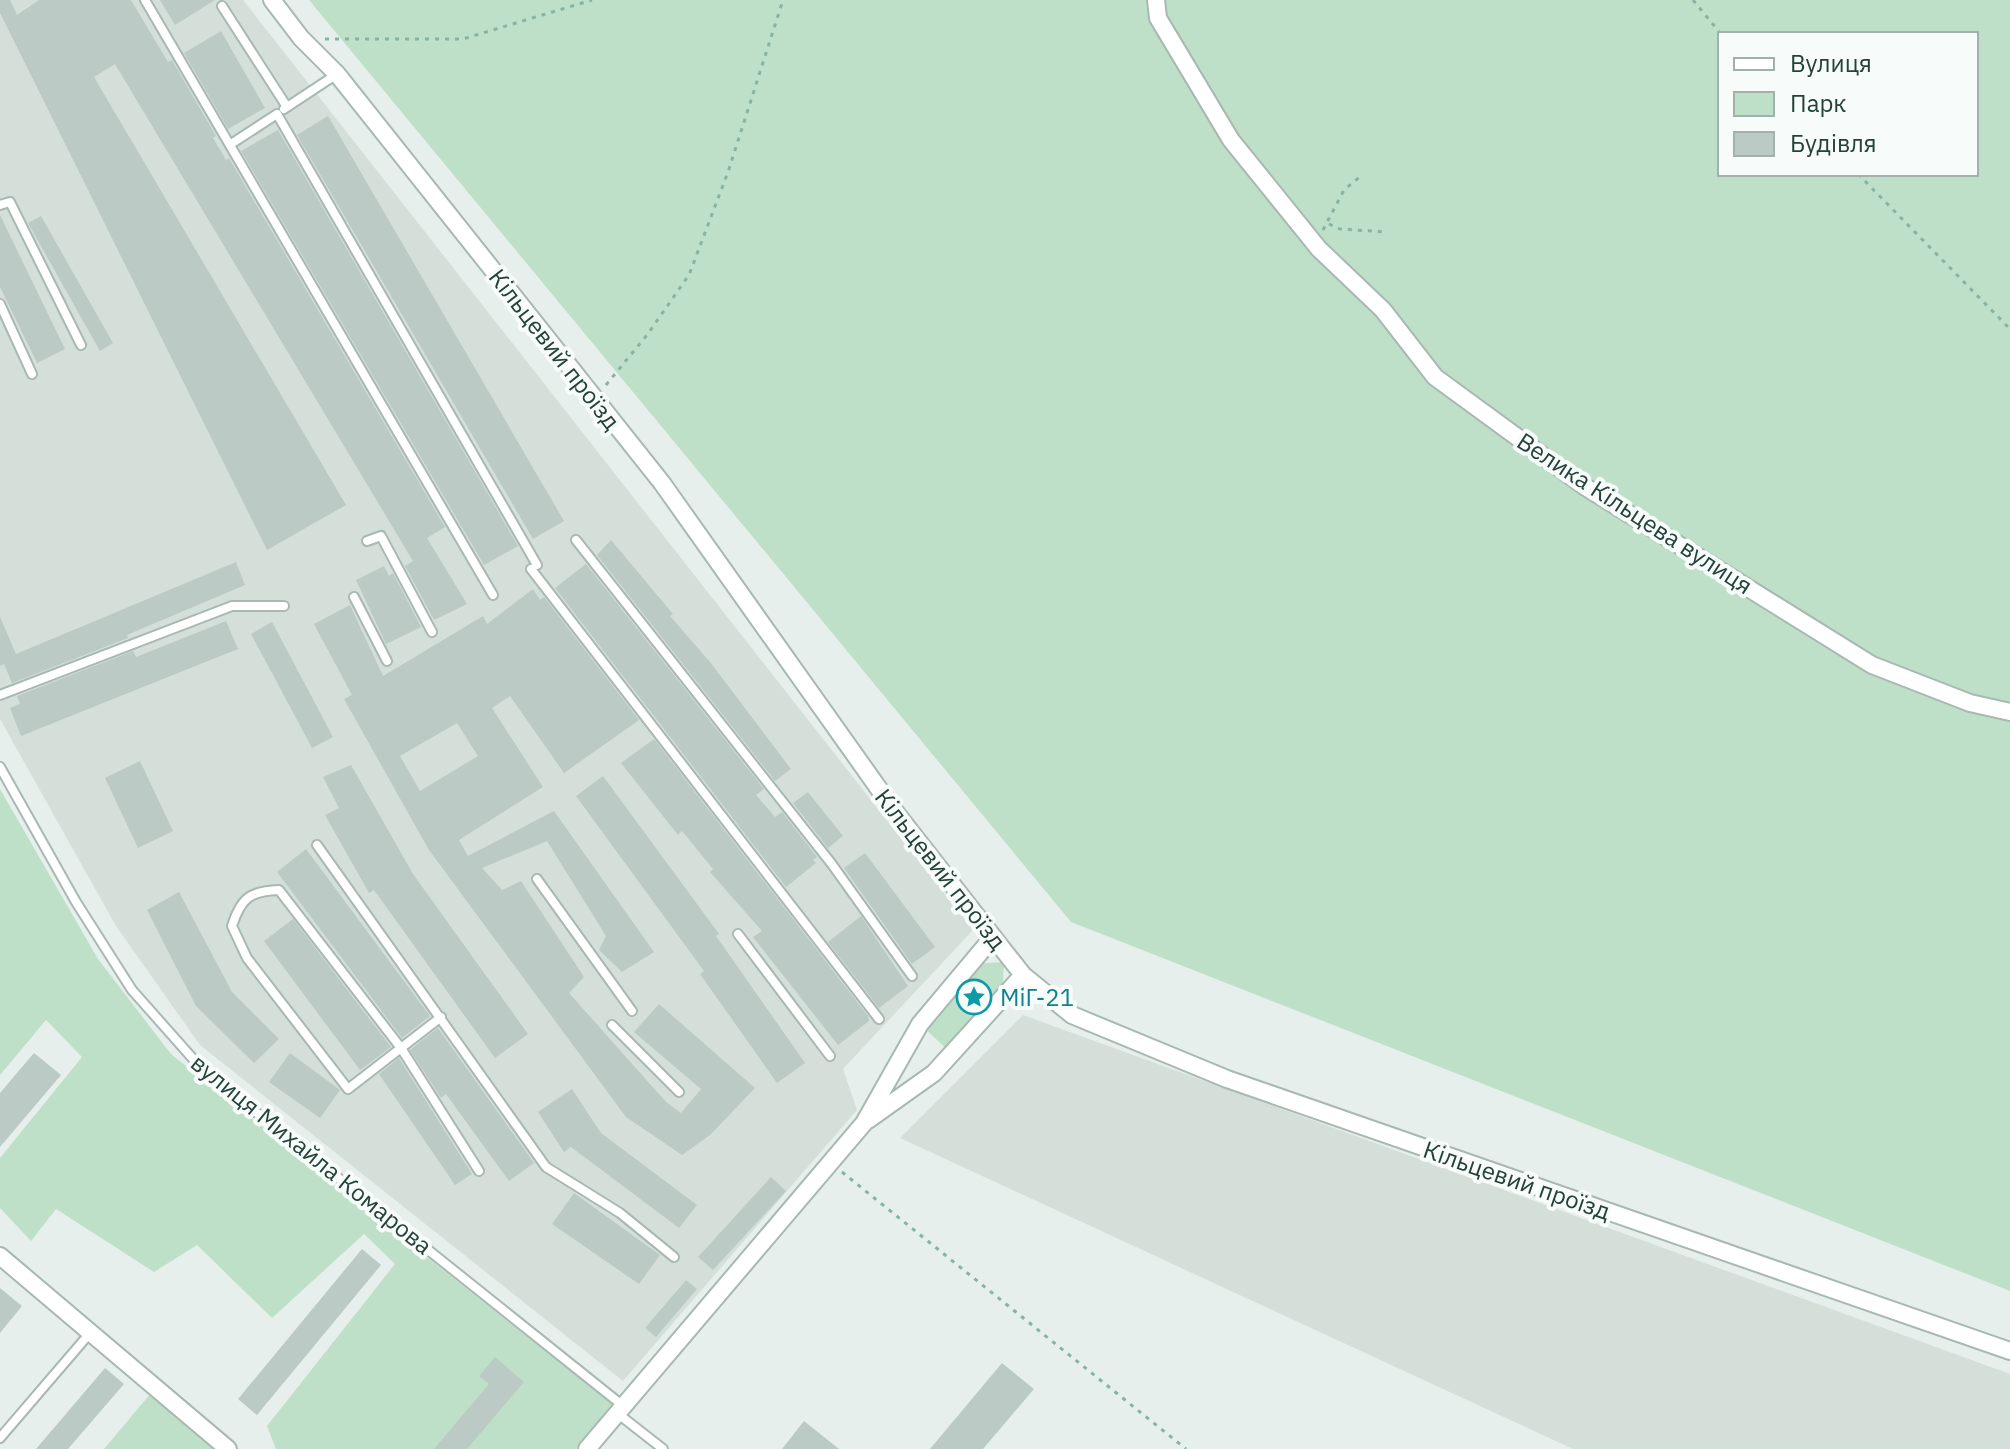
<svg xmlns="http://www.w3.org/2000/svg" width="2010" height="1449" viewBox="0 0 2010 1449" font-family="'IBM Plex Sans',sans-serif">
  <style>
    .built { fill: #d4dfda }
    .green { fill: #bfe0c8; fill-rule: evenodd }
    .building { fill: #bbcac4; fill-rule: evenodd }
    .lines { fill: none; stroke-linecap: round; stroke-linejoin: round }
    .service-casing { stroke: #a8b8b2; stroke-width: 12 }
    .minor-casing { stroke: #a8b8b2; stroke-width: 20 }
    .path { stroke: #86b3a5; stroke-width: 3; stroke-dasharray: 4 6; stroke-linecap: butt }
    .service { stroke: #fff; stroke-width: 8 }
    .minor { stroke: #fff; stroke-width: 16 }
    .labels { text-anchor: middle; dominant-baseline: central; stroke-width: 8; stroke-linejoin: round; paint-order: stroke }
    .street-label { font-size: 24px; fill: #24423a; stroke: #f7fbf9 }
    .culture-label { font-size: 24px; fill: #0d838f; stroke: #f7fbf9; text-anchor: start }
  </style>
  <rect width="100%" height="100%" fill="#e6efeb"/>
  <path class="built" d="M0,0H243L973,930L843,1069L857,1110L623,1381L200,1045L116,926L0,719Z
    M1023,1015L2010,1374V1449H1573L900,1138Z"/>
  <path class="green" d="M309,0H2010V1291L1071,922ZM1720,34H1976V174H1720Z
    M0,789L98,959L171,1054L612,1404L576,1449H276L267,1426L395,1264L364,1234L272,1318L197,1245L154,1272L56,1209L31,1241L0,1208V1158L82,1057L46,1020L0,1075Z
    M1004,962L1002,998L952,1054L920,1024L970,964Z
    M151,1393L218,1449H104Z"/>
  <path class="building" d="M0,0H10L17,15L39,0H131L168,62L172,60L216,136L213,138L226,160L229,158L445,527L427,538L467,604L434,620L405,566L413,561L115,64L94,77L346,505L267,550L0,13Z
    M160,0H215L175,25Z
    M221,31L265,108L228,129L184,53Z
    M328,116L564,521L533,539L297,135Z
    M278,130L518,546L484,565L241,151Z
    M0,215L65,349L37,363L0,287Z
    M41,216L113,343L100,351L28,223Z
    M611,540L673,614L670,616L710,662L791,769L775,781L597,555Z
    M236,562L245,585L127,635L128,638L12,683L4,664L0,666V617L16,654Z
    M586,564L764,789L756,795L775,817L782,812L817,857L813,860L816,863L786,887L555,588Z
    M384,566L389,576L393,573L421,627L386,644L356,580Z
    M533,589L540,600L544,597L639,720L564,773L510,696L492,708L543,787L459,840L468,856L554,811L654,952L622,972L599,950L606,936L547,841L482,868L502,890L521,881L584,977L569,993L666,1102L681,1113L701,1089L634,1032L659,1004L755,1088L710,1135L682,1155L626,1117L429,850L344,699L352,695L314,624L350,605L383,676L483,616L487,624ZM457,723L478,756L420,791L400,756Z
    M226,621L238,649L21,736L10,708L20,704L17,696L133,651L136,657Z
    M272,622L333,737L312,748L251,634Z
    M654,739L868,1016L869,1021L838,1045L753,937L762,931L710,872L713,869L682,831L678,835L621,763Z
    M140,761L173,831L138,848L105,778Z
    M351,765L413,874L528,1034L495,1058L374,890L369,893L325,815L339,808L323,777Z
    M603,776L719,934L716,936L805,1063L777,1083L700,974L704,971L576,796Z
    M808,792L843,836L828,848L793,803Z
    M306,849L430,1016L402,1038L277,872Z
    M865,853L935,947L912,964L844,868Z
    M179,892L232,992L279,1039L254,1063L196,1006L147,910Z
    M861,916L908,986L879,1008L828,942Z
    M293,919L391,1047L360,1070L264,941Z
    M438,1028L534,1163L509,1181L446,1094L441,1098L410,1050Z
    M34,1053L61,1075L0,1147V1093Z
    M290,1053L340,1090L320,1118L269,1082Z
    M399,1058L472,1174L455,1185L379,1074Z
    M572,1089L601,1133L697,1205L679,1228L571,1147L564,1152L538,1112Z
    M771,1177L786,1191L713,1270L698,1257Z
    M574,1193L660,1255L639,1284L552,1224Z
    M362,1249L381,1265L257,1415L238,1399Z
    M686,1280L697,1289L656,1337L645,1328Z
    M0,1288L22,1306L0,1333Z
    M495,1357L524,1382L467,1449H434L489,1384L479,1376Z
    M1002,1363L1034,1389L983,1449H930Z
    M105,1368L124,1384L68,1449H36Z
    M804,1421L839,1449H782Z"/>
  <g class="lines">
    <g class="service-casing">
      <path id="service" d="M145,0L493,595
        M222,6L287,107
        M284,109L337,74
        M231,144L277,114L537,565
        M0,205L10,202L81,345
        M0,304L32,374
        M576,540L831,863L912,976
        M367,541L381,536L432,632
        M531,569L879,1019
        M354,597L387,661
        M0,695L232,606H284
        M0,767L76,902L132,990L202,1069L622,1405
        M317,845L546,1167L620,1213L674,1257
        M537,879L632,1011
        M738,934L830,1056
        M441,1017L348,1089L247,958L232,926C241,898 250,891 279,890L401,1048L479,1171
        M612,1025L679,1092
        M617,1413L663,1449
        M0,1438L90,1333"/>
    </g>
    <g class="minor-casing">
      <path id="minor" d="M272,0L301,38L337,74L662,483L896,813L1023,975L1072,1015L1227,1079L2010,1351
        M1156,0L1158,18L1231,140L1319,249L1383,310L1435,377L1584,486L1872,665L1970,703L2010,712
        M868,1120L934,1073L1023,975
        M0,1256L228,1449
        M587,1449L864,1123L920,1024L993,937"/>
    </g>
    <path class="path" d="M1693,0L1721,34
      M325,39H463L592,0
      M1858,174L2010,329
      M1329,224L1340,229L1387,232
      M1323,230L1344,190L1362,175
      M606,385L647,335L689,275L728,172L783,0
      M842,1172L1186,1449"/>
    <use href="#service" class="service"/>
    <use href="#minor" class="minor"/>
  </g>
  <defs>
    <g id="sight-ring" transform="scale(1.8)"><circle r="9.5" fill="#f7fbf9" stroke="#0f9aa8" stroke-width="1.5"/><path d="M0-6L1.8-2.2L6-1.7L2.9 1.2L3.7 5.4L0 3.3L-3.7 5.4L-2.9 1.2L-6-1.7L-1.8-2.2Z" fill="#0f9aa8"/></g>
  </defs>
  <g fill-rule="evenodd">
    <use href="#sight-ring" x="974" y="997"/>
  </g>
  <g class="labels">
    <g class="street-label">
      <text transform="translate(555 349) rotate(52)">Кільцевий проїзд</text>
      <text transform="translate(1635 513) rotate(33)">Велика Кільцева вулиця</text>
      <text transform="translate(941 869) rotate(52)">Кільцевий проїзд</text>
      <text transform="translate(312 1154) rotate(39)">вулиця Михайла Комарова</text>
      <text transform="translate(1517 1180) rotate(19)">Кільцевий проїзд</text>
    </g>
    <g class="culture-label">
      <text x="1000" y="997">МіГ-21</text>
    </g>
  </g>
  <rect x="1718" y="32" width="260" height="144" fill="#f7fbf9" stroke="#a3b1ad" stroke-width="2"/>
  <rect x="1734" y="58" width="40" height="12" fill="#ffffff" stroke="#a3b1ad" stroke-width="2"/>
  <text x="1790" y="72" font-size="24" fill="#24423a">Вулиця</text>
  <rect x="1734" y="92" width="40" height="24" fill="#bfe0c8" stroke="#a3b1ad" stroke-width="2"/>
  <text x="1790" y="112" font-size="24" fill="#24423a">Парк</text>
  <rect x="1734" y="132" width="40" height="24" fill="#bbcac4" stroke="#a3b1ad" stroke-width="2"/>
  <text x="1790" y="152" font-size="24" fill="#24423a">Будівля</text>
</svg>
